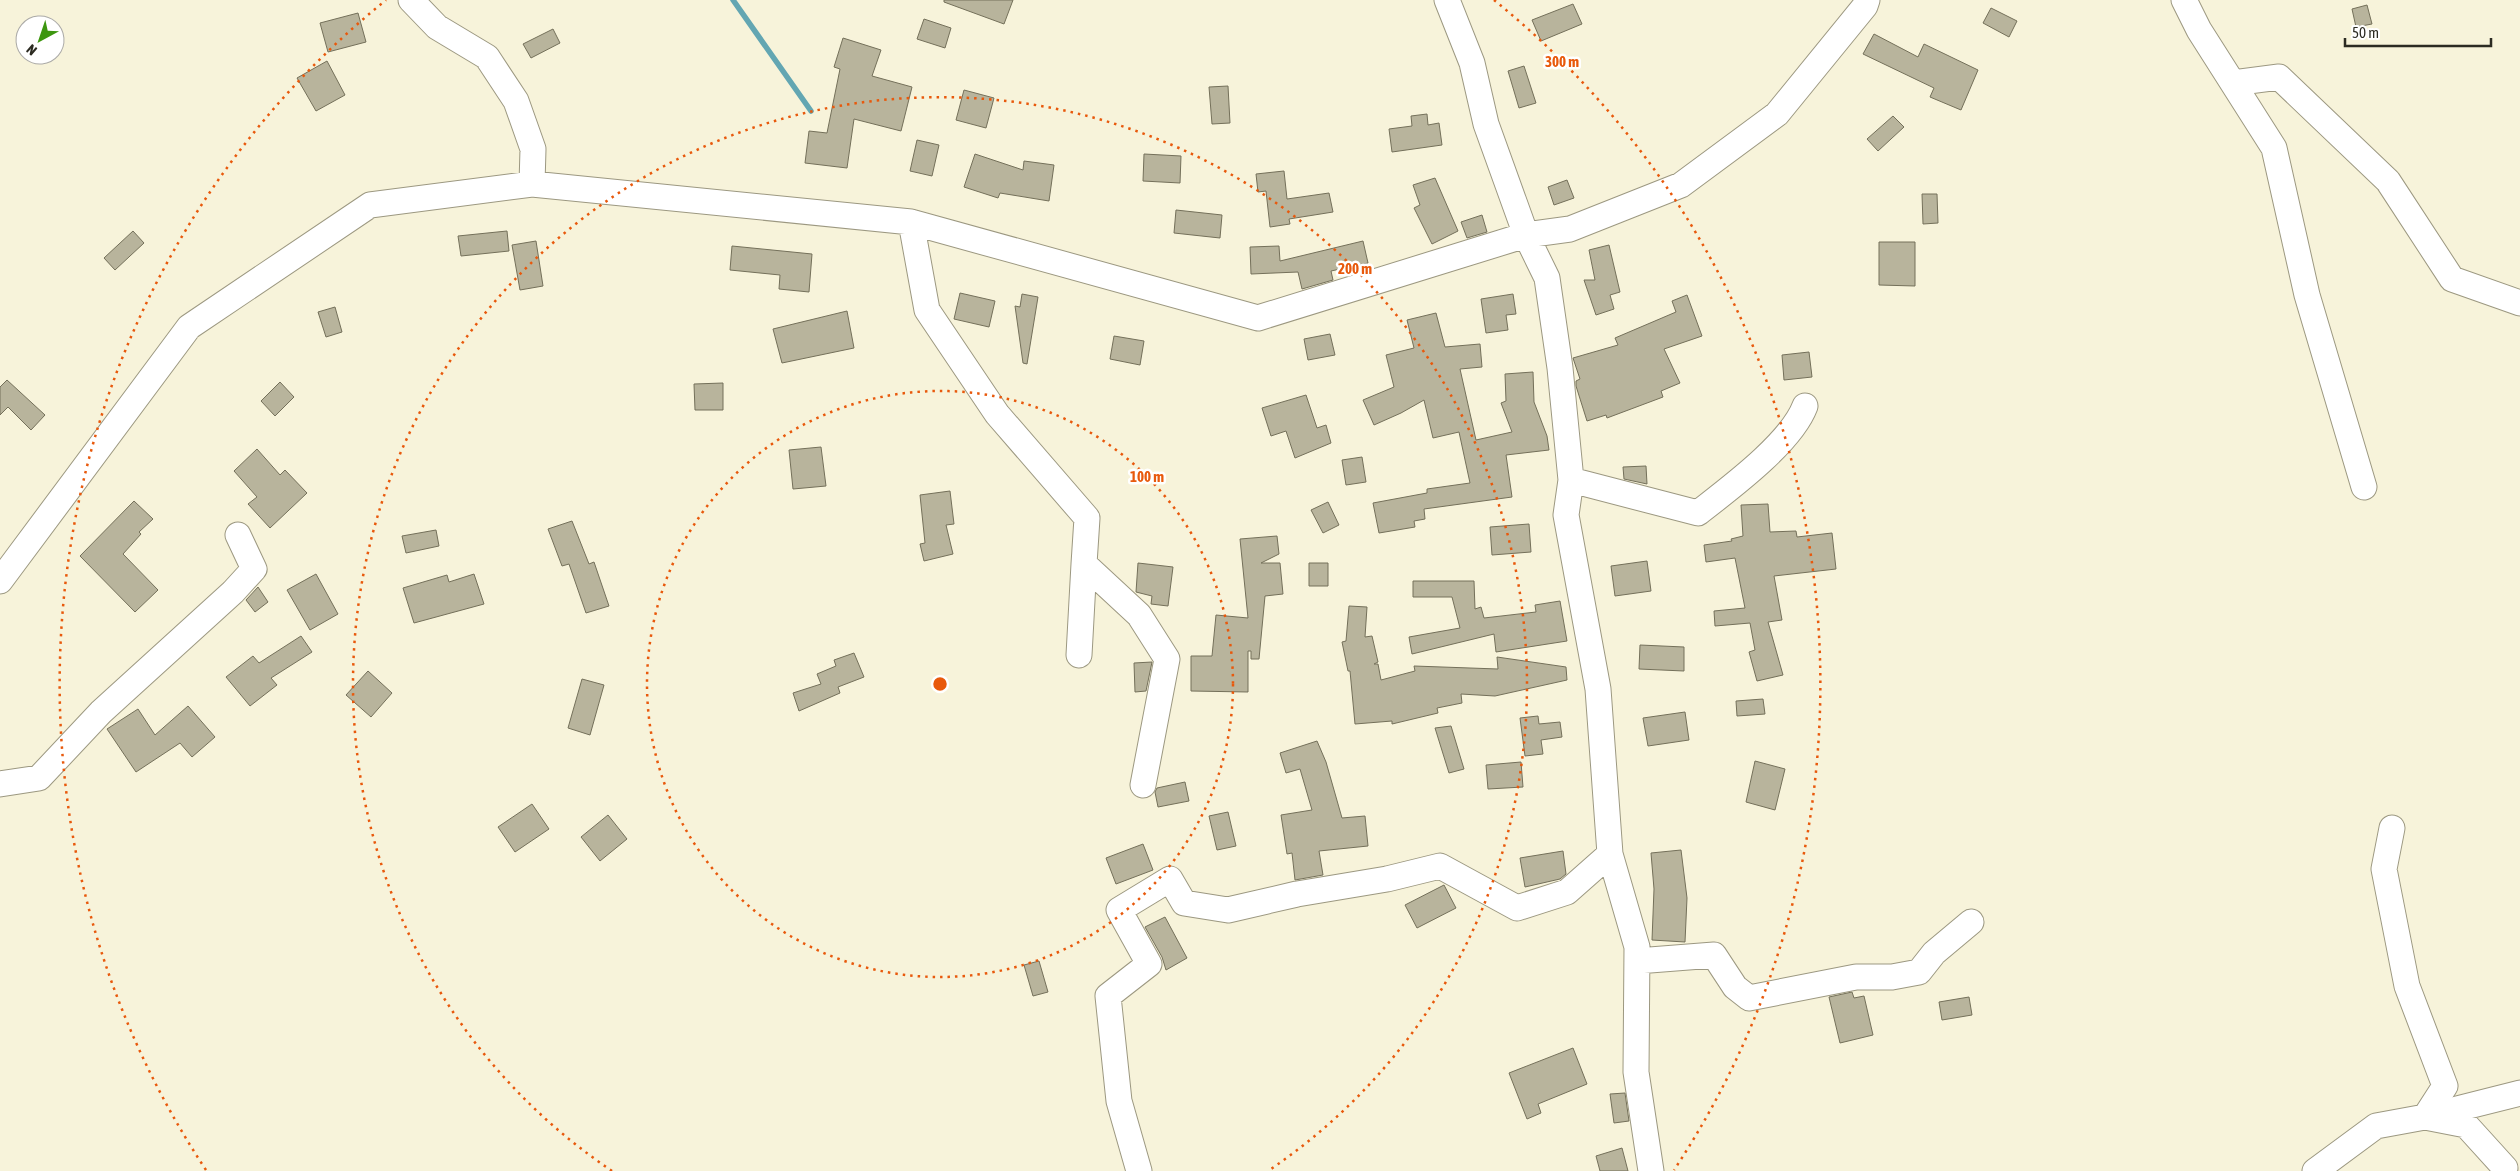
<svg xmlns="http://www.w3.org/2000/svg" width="2520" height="1171" viewBox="0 0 2520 1171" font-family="'Asap Condensed',sans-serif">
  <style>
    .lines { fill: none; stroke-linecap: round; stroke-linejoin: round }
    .stream { stroke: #63a6b2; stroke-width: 5.5 }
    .building { fill: #b8b49c; stroke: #74705a }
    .minor-casing { stroke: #9c9881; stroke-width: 27 }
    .minor { stroke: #fff; stroke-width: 25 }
    .ring { fill: none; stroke: #e8590c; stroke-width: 2.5; stroke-dasharray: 2.5 5 }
    .centre { fill: #e8590c; stroke: #fff; stroke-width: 2.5 }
    .ring-label { font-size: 15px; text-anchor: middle; font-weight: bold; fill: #e8590c; stroke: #fff; stroke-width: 5; stroke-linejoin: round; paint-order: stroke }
  </style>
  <rect width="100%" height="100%" fill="#f7f3da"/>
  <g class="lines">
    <path class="stream" d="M733,0L811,111"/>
  </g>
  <path class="building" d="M944,0H1013L1004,24L944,2Z
    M1573,4L1582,24L1541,41L1532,20Z
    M2367,5L2372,24L2356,27L2352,9Z
    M1991,8L2017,21L2009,37L1983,23Z
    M358,13L366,42L328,52L320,23Z
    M924,19L951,28L945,48L917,39Z
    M553,29L560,43L531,58L523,44Z
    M1874,34L1918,57L1924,44L1978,70L1961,110L1930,97L1934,88L1863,54Z
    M843,38L881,50L872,76L912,87L901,131L854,119L847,168L805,163L809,131L827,133L840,69L834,67Z
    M327,61L345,95L316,111L297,78Z
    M1524,66L1536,103L1519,108L1508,71Z
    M1228,86L1230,123L1212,124L1209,87Z
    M964,90L994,98L986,128L956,120Z
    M1427,114L1428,125L1439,123L1442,145L1392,152L1389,129L1412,126L1411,116Z
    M1893,116L1904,127L1878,151L1867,139Z
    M917,140L939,145L932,176L910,171Z
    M975,154L1023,170L1024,161L1054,165L1049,201L1000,193L998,198L964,187Z
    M1144,154L1181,156L1180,183L1143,181Z
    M1284,171L1287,199L1329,193L1333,212L1289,219L1290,224L1270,227L1266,191L1258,192L1256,174Z
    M1435,178L1458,231L1432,244L1414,208L1420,205L1413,185Z
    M1567,180L1574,198L1554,205L1548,187Z
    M1922,194H1937L1938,223L1923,224Z
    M1176,210L1222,215L1220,238L1174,233Z
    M1482,215L1487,232L1467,238L1461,222Z
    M133,231L144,243L115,270L104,258Z
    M507,231L509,251L461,256L458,236Z
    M536,241L543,286L520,290L512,245Z
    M1363,241L1368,263L1331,271L1333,280L1302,289L1298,272L1251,274L1250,247L1279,246L1280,261Z
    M1879,242H1915V286L1879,285Z
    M1609,245L1620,292L1610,295L1614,309L1596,315L1584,280H1595L1589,250Z
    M732,246L812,254L809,292L779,289L780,275L730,270Z
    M960,293L995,301L989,327L954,319Z
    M1022,294L1038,297L1027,364L1023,363L1015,306L1020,307Z
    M1513,294L1516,314L1506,315L1508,330L1486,333L1481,299Z
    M1687,295L1702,336L1664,349L1680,383L1661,391L1663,397L1607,418L1606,415L1587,421L1576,386V381L1580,379L1573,358L1618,345L1615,338L1676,312L1672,301Z
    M335,307L342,332L326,337L318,312Z
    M847,311L854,348L782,363L773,329Z
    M1436,313L1445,347L1480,344L1482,367L1460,369L1476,440L1512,432L1501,403L1506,401L1505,374L1533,372L1534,402L1547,436L1549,450L1506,455L1512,497L1424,509L1425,519L1414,521L1415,527L1379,533L1373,503L1427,493V489L1470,483L1459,432L1433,438L1424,400L1401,413L1374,425L1363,400L1394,387L1386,355L1414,348L1407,320Z
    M1330,334L1335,355L1308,360L1304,339Z
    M1114,336L1144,341L1140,365L1110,359Z
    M1809,352L1812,377L1784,380L1782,355Z
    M7,380L45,415L31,430L8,407L0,415V387Z
    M280,382L294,397L275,416L261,401Z
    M723,383V410H695L694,384Z
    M1306,395L1317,428L1326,425L1331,443L1295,458L1286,431L1271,436L1262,408Z
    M821,447L826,486L793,489L789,450Z
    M257,449L280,475L285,470L307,493L270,528L248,504L257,497L234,471Z
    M1362,457L1366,482L1346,485L1342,460Z
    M1646,466L1647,484L1624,479L1623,467Z
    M950,491L954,524L946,525L953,554L924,561L920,544L925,543L920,495Z
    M134,501L153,519L139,532L141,534L123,554L158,590L135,612L80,556Z
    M1328,502L1339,525L1323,533L1311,510Z
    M1768,504L1770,532L1796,531L1797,537L1832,533L1836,569L1774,576L1782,620L1768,622L1783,675L1757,681L1749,652L1755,650L1750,623L1715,626L1714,611L1745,608L1735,558L1706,562L1704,545L1732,541L1731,539L1743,536L1741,505Z
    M572,521L589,564L594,562L609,606L586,613L569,564L562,566L548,529Z
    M1529,524L1531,552L1492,555L1490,527Z
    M436,530L439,546L406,553L402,536Z
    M1277,536L1279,554L1261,563H1280L1283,594L1265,596L1259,659H1251V651H1248V692L1191,691V656H1212L1216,615L1248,618L1240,539Z
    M1647,561L1651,591L1615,596L1611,566Z
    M1138,563L1173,567L1168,606L1151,604L1152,596L1136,592Z
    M1309,563H1328V586H1309Z
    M316,574L338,614L310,630L287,590Z
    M474,574L484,604L414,623L403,588L447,575L449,582Z
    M1413,581H1474L1475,609L1481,607L1484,618L1536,612L1535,605L1560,601L1567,641L1496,652L1494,634L1412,654L1409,637L1460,628L1452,597H1413Z
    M258,587L268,602L255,612L246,600Z
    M1349,606L1367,607L1365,637L1372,636L1378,662L1374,664H1378L1381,680L1415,671L1414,666L1498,669L1497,657L1566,667L1567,680L1495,696L1461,694L1462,703L1437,708L1438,713L1392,724V721L1355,724L1350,671H1348L1342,642L1346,641Z
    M301,636L312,652L271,678L277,685L250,706L226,677L253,656L259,663Z
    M1640,645L1684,647V671L1639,669Z
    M854,653L864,677L838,687L840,693L799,711L793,693L821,684L817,674L836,666L834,660Z
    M1152,662L1146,691L1135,692L1134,663Z
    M368,671L392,693L371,717L346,695Z
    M582,679L604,685L590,735L568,728Z
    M1763,699L1765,714L1737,716L1736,701Z
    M188,706L215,737L192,757L180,743L136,772L107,729L138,709L155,735Z
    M1685,712L1689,740L1648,746L1643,718Z
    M1538,716L1539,724L1560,722L1562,737L1541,740L1543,754L1525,756L1520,718Z
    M1451,726L1464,769L1449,773L1435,728Z
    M1317,741L1326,762L1342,818L1365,816L1368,846L1319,851L1323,875L1295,880L1292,853L1287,854L1281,815L1312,810L1300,769L1286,773L1280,753Z
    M1755,761L1785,769L1775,810L1746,802Z
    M1521,762L1523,787L1488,789L1486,765Z
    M1185,782L1189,801L1158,807L1155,792L1157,788Z
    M532,804L549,829L515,852L498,827Z
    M1228,812L1236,846L1217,850L1209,816Z
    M608,815L627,839L600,861L581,837Z
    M1143,844L1153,870L1116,884L1106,858Z
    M1681,850L1687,898L1685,942L1652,940L1654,889L1651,853Z
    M1563,851L1566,874L1560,879L1525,887L1520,858Z
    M1444,885L1456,908L1417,928L1405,905Z
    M1165,917L1187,958L1166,970L1162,957L1145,927Z
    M1039,961L1048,992L1033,996L1024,965Z
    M1852,992L1854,998L1864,996L1873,1035L1840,1043L1829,997Z
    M1969,997L1972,1015L1942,1020L1939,1002Z
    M1573,1048L1587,1084L1538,1104L1541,1113L1527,1119L1509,1073Z
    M1625,1093L1629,1121L1614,1123L1610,1094Z
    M1622,1148L1628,1171H1600L1596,1156Z"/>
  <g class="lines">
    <g class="minor-casing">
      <path id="minor" d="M411,0L437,27L487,57L516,101L533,149L532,184
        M1447,0L1472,63L1486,124L1526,235L1547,278L1560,368L1571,480L1566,515L1598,689L1610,854L1637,947L1636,1072L1651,1171
        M2184,0L2199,30L2274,148L2307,295L2364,487
        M2233,83L2279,77L2388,181L2452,279L2520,303
        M911,222L927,310L997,414L1087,518L1084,564L1139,615L1167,659L1143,785
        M1571,480L1698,513C1730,488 1791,443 1805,406
        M0,581L189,327L370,205L532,184L911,222L1258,318L1526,235L1570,229L1681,185L1777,114L1865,6L1867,0
        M1079,655L1084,564
        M0,784L39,778L101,712L233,592L254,569L238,535
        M2392,828L2384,869L2407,986L2445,1086L2425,1117L2520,1093
        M1637,961L1714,955L1735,987L1749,998L1856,977H1892L1919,972L1934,953L1971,922
        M1139,1171L1119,1101L1108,996L1149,964L1119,910L1170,879L1184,903L1228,910L1297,894L1387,879L1440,866L1517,908L1567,892L1610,854
        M2315,1171L2376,1126L2425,1117L2466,1125L2505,1168"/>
    </g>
    <use href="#minor" class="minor"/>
  </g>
  <g class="ring">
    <circle cx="940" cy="684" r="293"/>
    <path d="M612 1171A587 587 0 1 1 1268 1171"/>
    <path d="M206 1170A880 880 0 0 1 386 0M1494 0A880 880 0 0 1 1674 1170"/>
  </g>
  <circle cx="940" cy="684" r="8" class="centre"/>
  <g class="ring-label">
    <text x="1562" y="67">300 m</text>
    <text x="1355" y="274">200 m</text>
    <text x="1147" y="482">100 m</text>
  </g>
  <g transform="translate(40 40) rotate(220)"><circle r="24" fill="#ffffff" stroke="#abaaa7"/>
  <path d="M0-4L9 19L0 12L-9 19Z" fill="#3d960f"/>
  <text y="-8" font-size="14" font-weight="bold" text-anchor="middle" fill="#2c2b22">N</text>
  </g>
  <path d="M2345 38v8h146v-8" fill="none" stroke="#2c2b22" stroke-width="2.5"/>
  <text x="2352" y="38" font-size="15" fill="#2c2b22" stroke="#ffffff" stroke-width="4" paint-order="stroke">50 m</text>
</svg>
